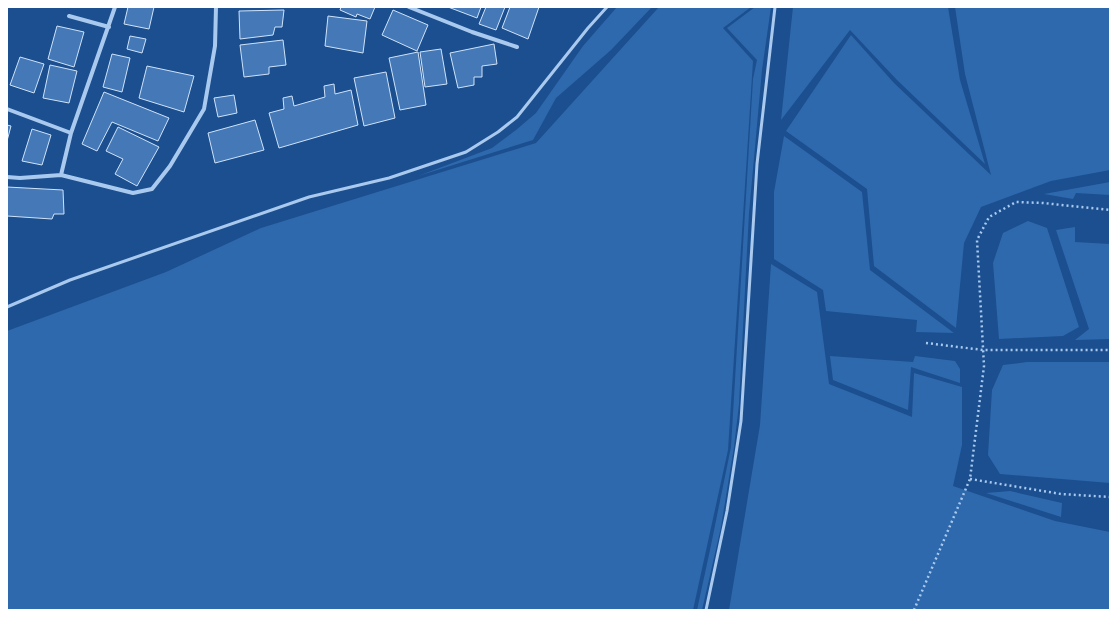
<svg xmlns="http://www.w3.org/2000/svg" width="1117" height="617" viewBox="0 0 1117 617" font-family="'DM Sans',sans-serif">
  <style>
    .green { fill: #2e69ad }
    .building { fill: #4478b7; stroke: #cfe3fa }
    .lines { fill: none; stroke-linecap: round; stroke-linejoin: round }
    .path { stroke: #a9c9ee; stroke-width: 2.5; stroke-dasharray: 2 3; stroke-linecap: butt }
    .lane { stroke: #a9c9ee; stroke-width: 3 }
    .street { stroke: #a9c9ee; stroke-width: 4 }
  </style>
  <rect width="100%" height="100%" fill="#1b4f8f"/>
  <path class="green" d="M617,7H652L611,50L556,98L533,140L418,176L492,148L516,130L536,113L583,46Z
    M659,7H751L723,28L753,61L728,450L693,610H7V331L166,272L261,228L536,143Z
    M755,7H771L762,70L749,213L739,404L734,447L721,527L702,610H697L710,550L731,447L753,79L757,60L727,28Z
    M793,7H948L960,80L985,164L897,80L850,30L781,120Z
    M955,7H1110V170L1051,181L981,207L964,243L956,328L874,266L867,189L786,131L851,35L894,83L991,175L965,74Z
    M784,136L862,192L870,270L954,333L916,332L917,320L826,311L823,290L774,259V192Z
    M1110,182V195L1076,193L1073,199L1044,194Z
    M1028,221L1047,228L1079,327L1063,336L999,339L993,263L1003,233Z
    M1075,227V242L1110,244V339L1075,340L1089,329L1056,230Z
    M771,264L817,292L829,384L912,417L914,373L962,387V445L953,486L1055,521L1110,532V610H729L760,425Z
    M830,356L913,362L915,356L955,361L960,369V383L911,367L908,410L833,380Z
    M1027,362H1110V483L1000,474L988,455L992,390L1003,365Z
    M1010,491L1062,503L1061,517L986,493Z"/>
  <path class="building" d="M128,7H154L149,29L124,24Z
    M341,7H375L370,19L357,14L356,17L340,10Z
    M448,7H481L477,18Z
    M486,7H505L496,30L479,24Z
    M510,7H539L528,39L502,28Z
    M284,10L282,27H275L273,35L240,39L239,11Z
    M393,10L428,25L417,51L382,35Z
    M328,16L367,21L363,53L325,46Z
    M57,26L84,32L74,67L48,59Z
    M130,36L146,39L142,53L127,49Z
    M283,40L286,65L269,67V74L244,77L240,45Z
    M494,44L497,64L482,66V77H474V85L458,88L450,53Z
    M441,49L447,84L425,87L420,52Z
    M418,52L426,105L400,110L389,58Z
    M112,54L130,58L122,92L103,87Z
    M20,57L44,64L34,93L10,85Z
    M50,65L77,71L69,103L43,98Z
    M147,66L194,76L184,112L139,98Z
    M386,72L395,118L364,126L354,78Z
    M334,84L335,94L351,90L358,125L279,148L269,113L284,109L283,98L292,96L294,106L325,97L324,86Z
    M104,92L169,118L158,141L112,122L97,151L82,144Z
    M234,95L237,113L218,117L214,98Z
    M255,120L264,150L215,163L208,133Z
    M7,125L11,126L7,141Z
    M118,127L159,147L137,186L115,174L123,159L106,151Z
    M32,129L51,135L42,165L22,161Z
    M7,187L63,190L64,214H54L52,219L7,216Z"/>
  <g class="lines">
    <path class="path" d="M926,343L983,350H1110
      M970,479L1061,494L1110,497
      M914,610L970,479L984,366L977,240L989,217L1016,202L1043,203L1110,210"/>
    <path class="lane" d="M7,307L70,280L309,197L389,178L466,152L498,132L517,117L588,28L607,7
      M706,610L727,511L741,421L757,164L775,7"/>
    <path class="street" d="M409,7L472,32L517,47
      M69,16L109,27
      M7,109L71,133
      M61,175L71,133L115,7
      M7,177L20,178L61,175L133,193L152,189L170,166L204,109L215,46L216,7"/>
  </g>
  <rect width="1117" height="617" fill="none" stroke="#ffffff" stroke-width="16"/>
</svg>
